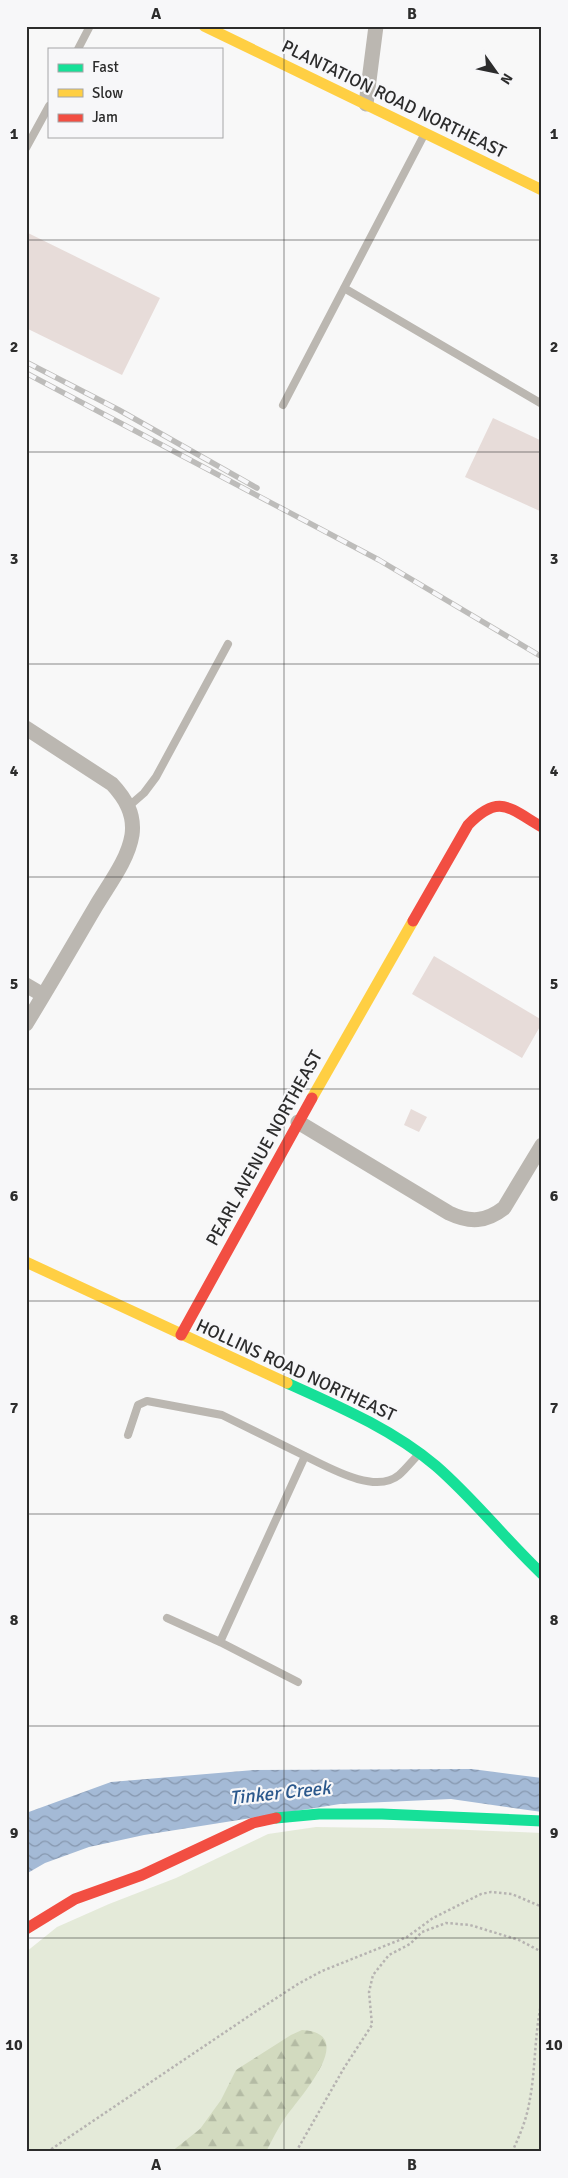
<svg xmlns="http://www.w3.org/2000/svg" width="568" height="2178" viewBox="0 0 568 2178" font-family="Signika,sans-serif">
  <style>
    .grass { fill: #e4ead9 }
    .forest { fill: url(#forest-firs) }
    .water { fill: url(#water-waves) }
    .building { fill: #e7dcd9 }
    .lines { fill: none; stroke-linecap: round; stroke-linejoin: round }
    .path { stroke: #b6b3b1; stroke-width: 2.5; stroke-dasharray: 2.5 2.5; stroke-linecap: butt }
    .lane { stroke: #bbb7b1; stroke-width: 8 }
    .street { stroke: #bbb7b1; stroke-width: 15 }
    .fast { stroke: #16e098; stroke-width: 11 }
    .slow { stroke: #ffcf43; stroke-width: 11 }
    .jam { stroke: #f24e42; stroke-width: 11 }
    .rail-casing { stroke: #bdbcba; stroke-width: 5.5 }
    .rail { stroke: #f7f7f9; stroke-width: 4; stroke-dasharray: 11; stroke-linecap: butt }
    .grid { fill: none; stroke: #2c2c2c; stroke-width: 1; stroke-opacity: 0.55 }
    .labels { text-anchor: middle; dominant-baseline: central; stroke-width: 4.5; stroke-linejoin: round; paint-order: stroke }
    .street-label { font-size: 18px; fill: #2c2c2c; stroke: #f7f7f9 }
    .water-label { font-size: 19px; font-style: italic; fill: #2b588c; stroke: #f7f7f9 }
    .neatline { fill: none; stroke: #2c2c2c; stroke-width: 2 }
    .grid-label { font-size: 16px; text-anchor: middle; font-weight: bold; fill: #2c2c2c }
  </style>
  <defs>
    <pattern id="forest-firs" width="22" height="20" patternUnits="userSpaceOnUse" patternTransform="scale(1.25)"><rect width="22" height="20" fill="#d2dabf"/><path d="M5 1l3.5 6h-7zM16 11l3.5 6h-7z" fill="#b4bba4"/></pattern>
    <pattern id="water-waves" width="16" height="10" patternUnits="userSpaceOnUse" patternTransform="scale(1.25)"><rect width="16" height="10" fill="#a4bad6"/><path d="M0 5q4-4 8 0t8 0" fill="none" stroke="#8697ae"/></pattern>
  </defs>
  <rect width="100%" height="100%" fill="#f8f8f8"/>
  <path class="grass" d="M316,1827L446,1829L542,1833V2152H26V1952L57,1927L109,1904L176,1878L268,1834Z"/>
  <path class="forest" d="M302,2030C360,2033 299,2098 285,2118C278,2128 272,2140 266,2152H171L200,2129L221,2100L236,2070L291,2035Z"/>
  <path class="water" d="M472,1769L542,1778V1812L451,1799L340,1804L144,1835L89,1847L45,1863L26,1874V1813L111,1782L254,1770Z"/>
  <path class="building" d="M26,232L160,298L122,375L26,328Z
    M493,418L542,441V512L465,477Z
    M434,956L542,1020V1023L522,1058L412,994Z
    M411,1109L427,1117L419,1132L404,1125Z"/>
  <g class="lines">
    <path class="path" d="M47,2152L252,2014L298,1984L322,1971L407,1937L433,1918L481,1894L491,1892L512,1894L542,1907
      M296,2152L344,2068L372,2025L369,1992L373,1975L389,1955L410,1944L422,1932L446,1923L470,1925L519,1940L542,1952
      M512,2152C519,2137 526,2121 529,2104C536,2070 534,2034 542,2000"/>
    <path class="lane" d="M78,49L90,26
      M26,148L49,106
      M344,288L542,404
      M283,405L424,135
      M129,806L144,793L156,777L228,644
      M128,1435L138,1405L147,1401L222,1415L305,1456
      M167,1618L220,1642L298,1682
      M220,1642L305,1456C328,1467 375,1495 399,1475C406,1469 412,1461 418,1455"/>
    <path class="street" d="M366,104L376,26
      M26,728L112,784C125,798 135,814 132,835C128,860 109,884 96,906C73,945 50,985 26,1024
      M26,985L43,995
      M298,1122L449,1213C470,1223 486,1222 504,1208L542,1145"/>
    <path class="fast" d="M287,1383C338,1406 392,1429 436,1466C474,1499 505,1539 542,1574
      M276,1818L319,1814H382L542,1821"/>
    <path class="slow" d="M204,26L542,190
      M312,1098L413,921
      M26,1262L287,1383"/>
    <path class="jam" d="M413,921L468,825C499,793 509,808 542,827
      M181,1335L312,1098
      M26,1929L75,1899L142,1875L253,1823L276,1818"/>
    <g class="rail-casing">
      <path id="rail" d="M26,362L119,410L257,488
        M26,373L379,560L542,657"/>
    </g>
    <use href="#rail" class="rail"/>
  </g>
  <path class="grid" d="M284,26V2152M26,240H542M26,452H542M26,664H542M26,877H542M26,1089H542M26,1301H542M26,1514H542M26,1726H542M26,1938H542"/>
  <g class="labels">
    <g class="street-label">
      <text transform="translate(394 99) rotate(26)">PLANTATION ROAD NORTHEAST</text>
      <text transform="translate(264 1148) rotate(-61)">PEARL AVENUE NORTHEAST</text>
      <text transform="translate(296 1370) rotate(25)">HOLLINS ROAD NORTHEAST</text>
    </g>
    <g class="water-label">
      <text transform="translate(280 1793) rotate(-6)">Tinker Creek</text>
    </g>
  </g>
  <rect width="568" height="2178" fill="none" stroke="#f7f7f9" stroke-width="55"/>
  <rect x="48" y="48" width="175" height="90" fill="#f7f7f9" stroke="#a6a6a7"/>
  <rect x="58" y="64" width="25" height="8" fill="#16e098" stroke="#a6a6a7"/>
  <text x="92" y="72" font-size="15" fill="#2c2c2c">Fast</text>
  <rect x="58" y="89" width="25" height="8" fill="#ffcf43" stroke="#a6a6a7"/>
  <text x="92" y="98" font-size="15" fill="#2c2c2c">Slow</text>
  <rect x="58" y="114" width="25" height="8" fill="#f24e42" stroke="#a6a6a7"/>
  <text x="92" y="122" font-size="15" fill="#2c2c2c">Jam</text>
  <g transform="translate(496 72) rotate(123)" stroke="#f7f7f9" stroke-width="4" paint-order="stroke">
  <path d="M0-4L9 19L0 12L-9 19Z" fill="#2c2c2c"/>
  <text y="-8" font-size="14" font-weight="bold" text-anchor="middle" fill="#2c2c2c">N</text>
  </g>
  <rect x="28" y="28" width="512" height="2122" class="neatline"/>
  <g class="grid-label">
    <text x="156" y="19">A</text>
    <text x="412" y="19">B</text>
    <text x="14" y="139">1</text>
    <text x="554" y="139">1</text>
    <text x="14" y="352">2</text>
    <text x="554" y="352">2</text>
    <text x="14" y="564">3</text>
    <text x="554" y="564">3</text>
    <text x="14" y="776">4</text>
    <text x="554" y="776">4</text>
    <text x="14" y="989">5</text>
    <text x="554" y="989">5</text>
    <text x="14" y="1201">6</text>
    <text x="554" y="1201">6</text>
    <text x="14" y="1413">7</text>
    <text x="554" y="1413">7</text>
    <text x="14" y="1625">8</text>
    <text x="554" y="1625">8</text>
    <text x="14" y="1838">9</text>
    <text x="554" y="1838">9</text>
    <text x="14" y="2050">10</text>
    <text x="554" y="2050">10</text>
    <text x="156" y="2170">A</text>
    <text x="412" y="2170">B</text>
  </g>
</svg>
